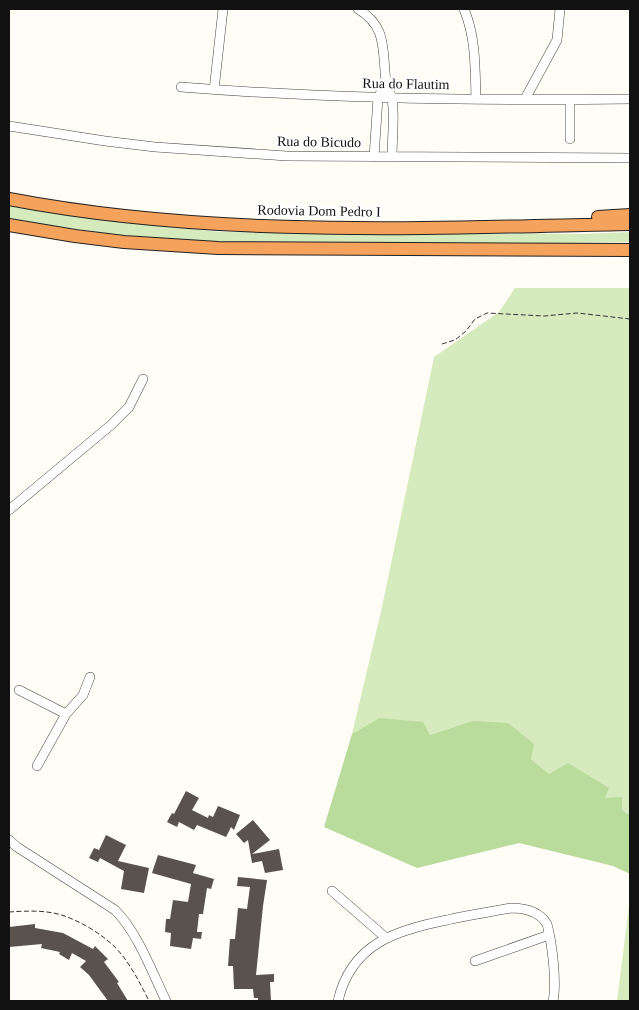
<svg xmlns="http://www.w3.org/2000/svg" width="639" height="1010" viewBox="0 0 639 1010" font-family="Georgia,serif">
  <style>
    .green { fill: #d5ebbd }
    .forest { fill: #b9dc9c }
    .building { fill: #5a524d }
    .lines { fill: none; stroke-linecap: round; stroke-linejoin: round }
    .minor-casing { stroke: #444; stroke-width: 10 }
    .highway-casing { stroke: #222; stroke-width: 14 }
    .path { stroke: #333; stroke-width: 1; stroke-dasharray: 5 2.5; stroke-linecap: butt }
    .minor { stroke: #fff; stroke-width: 9 }
    .highway { stroke: #f5a25d; stroke-width: 12 }
    .labels { text-anchor: middle; dominant-baseline: central; stroke-width: 5; stroke-linejoin: round; paint-order: stroke }
    .street-label { font-size: 14px; fill: #111; stroke: #fff }
  </style>
  <rect width="100%" height="100%" fill="#fffdf5"/>
  <path class="green" d="M9,206L117,222L221,232L583,234L630,232V242L508,244L221,243C150,239 79,231 9,218Z
    M515,288H630V814H627L622,809L605,798L568,764L549,774L531,759L472,721L430,735L379,718L352,734L382,607L434,357L499,312Z
    M630,896V1001H617L630,898Z"/>
  <path class="forest" d="M379,718L423,722L430,735L472,721L508,723L534,744L531,759L549,774L568,763L609,788L605,798L622,797V809L627,814H630V874L613,866L519,843L417,868L324,827L352,734Z"/>
  <path class="building" d="M186,791L199,798L192,810L208,818L209,815L213,817L218,806L240,815L234,830L231,827L226,837L197,825L194,830L179,822L177,827L167,822L172,813L174,814Z
    M253,820L270,840L252,854L279,849L283,870L265,873L262,861L252,863L248,840L244,843L236,834Z
    M106,835L126,845L118,861L149,868L144,893L121,889L124,871L100,858L98,862L89,858L94,848L99,850Z
    M158,855L196,865L193,873L214,879L211,889L207,888L203,914H199L197,932H202L201,939L193,938L191,949L170,946L171,933L165,932L166,919H170L173,900L188,902L191,884L152,873Z
    M238,877L267,880L263,906L256,975L274,974V982H270L271,1001H258V998H254L253,989H234L233,966H228L230,939H235L238,908L247,909L250,887L237,886Z
    M35,924V928L63,933L93,949L95,946L108,959L104,962L119,982L117,983L128,1001H108L89,975L80,967L86,961L72,953L69,960L59,954L60,952L41,948L42,944L9,947V927Z"/>
  <g class="lines">
    <g class="minor-casing">
      <path id="minor" d="M358,9C388,27 382,51 386,81C386,87 391,92 392,99C395,116 392,139 392,157
        M464,9C476,38 475,67 476,98
        M181,87C330,99 480,101 630,99
        M214,90L223,9
        M525,99L557,40L560,9
        M570,100V139
        M9,126L105,141L155,147L287,156L630,158
        M374,157L378,98L381,92
        M9,510L111,425L129,407L143,379
        M19,690L66,714L37,766
        M66,714L83,695L90,677
        M9,840L17,847L115,910C138,933 152,972 166,1001
        M332,891L385,937
        M475,961L549,935
        M338,1001C351,944 396,930 447,920C468,915 490,912 511,908C525,908 539,911 547,924C552,943 557,982 553,1001"/>
    </g>
    <g class="highway-casing">
      <path id="highway" d="M9,199C213,238 423,228 630,224
        M598,217L630,215
        M9,225L75,236L124,242L218,248L630,250"/>
    </g>
    <path class="path" d="M442,344L455,340L466,331L475,319L487,313L544,316L577,313L630,319
      M9,912C25,911 42,910 58,914C80,920 108,937 122,955C133,969 141,985 149,1001"/>
    <use href="#minor" class="minor"/>
    <use href="#highway" class="highway"/>
  </g>
  <g class="labels">
    <g class="street-label">
      <text transform="translate(406 84) rotate(1)">Rua do Flautim</text>
      <text transform="translate(319 142) rotate(1)">Rua do Bicudo</text>
      <text transform="translate(319 211) rotate(1)">Rodovia Dom Pedro I</text>
    </g>
  </g>
  <rect width="639" height="1010" fill="none" stroke="#111111" stroke-width="20"/>
</svg>
